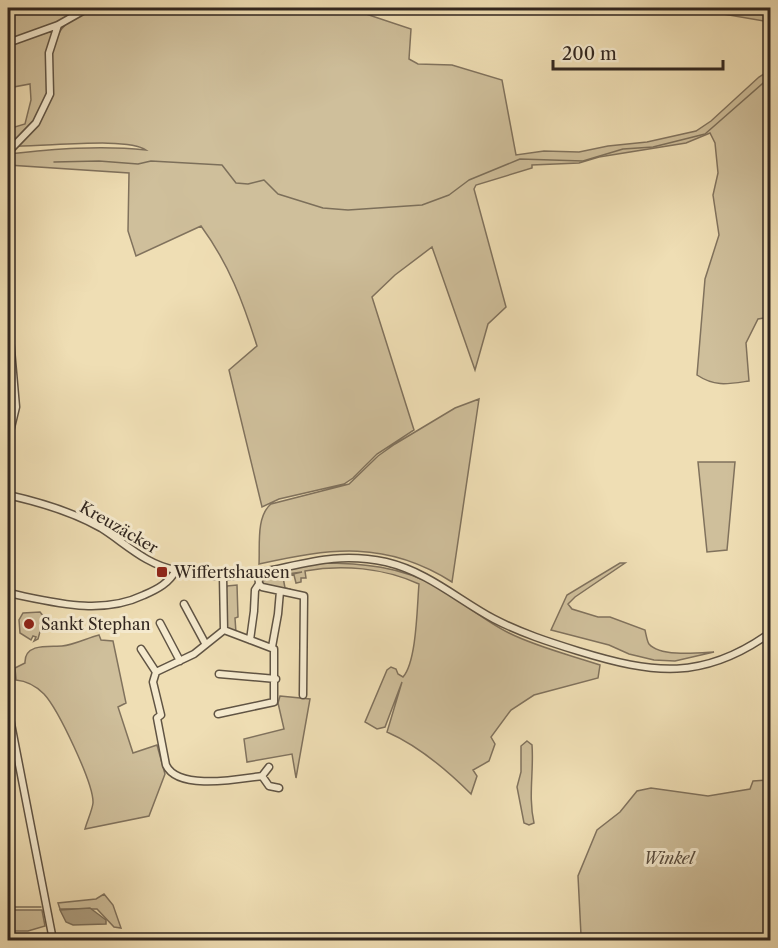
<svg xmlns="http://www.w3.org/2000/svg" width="778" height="948" viewBox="0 0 778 948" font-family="'Libre Caslon Text',serif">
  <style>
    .green { fill: #cfbf9b; stroke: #80725d; stroke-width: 1.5 }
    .water { fill: #ae9f81; stroke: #7c6f5a; stroke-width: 1.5 }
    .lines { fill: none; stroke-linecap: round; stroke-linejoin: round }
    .stream { stroke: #7c6f5a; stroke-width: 1.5 }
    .minor-casing { stroke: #605444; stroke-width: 9 }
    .minor { stroke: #f5eace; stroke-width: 6 }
    .poi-dot { fill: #8f2418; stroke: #f5eace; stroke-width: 2 }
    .labels { text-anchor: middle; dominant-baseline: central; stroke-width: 6; stroke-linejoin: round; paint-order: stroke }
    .street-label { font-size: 16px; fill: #31261f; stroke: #f5eace }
    .poi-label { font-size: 16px; fill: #31261f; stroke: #f5eace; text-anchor: start }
    .park-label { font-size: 16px; font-style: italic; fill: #584c3e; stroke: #f5eace }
  </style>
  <rect width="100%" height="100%" fill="#efdeb4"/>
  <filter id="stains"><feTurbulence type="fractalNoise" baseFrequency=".00333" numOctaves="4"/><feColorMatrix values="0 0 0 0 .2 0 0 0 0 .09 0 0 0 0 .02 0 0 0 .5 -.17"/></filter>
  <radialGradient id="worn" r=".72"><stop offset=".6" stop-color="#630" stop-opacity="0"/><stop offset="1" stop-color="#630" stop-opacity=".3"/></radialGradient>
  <path class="green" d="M36,8H85L56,23L8,40V15Z
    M91,8H348L411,29L409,59L418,64L452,65L502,80L516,155L544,151L579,152L608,146L647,142L696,131L711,121L759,77L770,70V317L758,319L746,343L749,381C728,384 715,387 697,375L705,279L719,235L713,195L718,173L715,143L710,133L686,143L599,157L579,163L532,165V168L476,185L474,189L506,307L488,324L475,370L432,247L395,275L372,297L414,430L377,454L353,478L344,484L279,499L262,507L229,370L257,346C243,302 229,264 201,226L136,256L128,231L129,173L8,165V154C54,149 100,145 146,150C127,136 38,148 9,146L11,142L8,140V129L25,124L31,100L30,84L8,88V44L52,31L50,60C59,25 61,26 91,8Z
    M688,8H770V22Z
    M479,399L452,582C386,540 330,548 259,564C260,546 256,516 271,504L349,484L378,456L395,444L455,408Z
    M698,462H735L727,550L707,552Z
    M319,563C361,563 402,566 439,588C463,602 483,620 509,633C537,647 570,655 600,665L598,678L534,695L511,710L491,737L495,744L489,761L473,770L477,776L471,794C446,769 419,746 387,732L402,682L385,727L377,729L365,722L387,670L391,667L396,669L398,674L403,677C417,661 417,605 419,584C384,568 342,564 305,571L306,578H301V582L296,583L294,575L283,577L285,588L290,589L289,592L263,585L262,581L302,572L265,577V574Z
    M620,563H625L575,597L568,604L572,609L598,617H610L645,630C646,634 647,641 649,644C660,657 698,653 714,652L675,661L654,660L629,654L609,645L551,630L567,595Z
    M237,585L238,617L235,618L236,633L227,628L226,589L227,586Z
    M40,612L44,617L38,639L34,641L36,637L33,636L31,640L20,633L19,620L23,613Z
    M99,635L101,640L113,641L126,703L118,707L133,753L157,745L165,774L149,816L85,829C87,821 92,811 93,803C94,784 58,709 44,694C36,686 28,681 16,680L15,668L25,663C24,642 52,647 62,646C74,645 87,638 99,635Z
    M280,696L310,699L296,778L292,754L247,762L244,739L284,729L278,703Z
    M527,741L532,745C534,771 528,797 534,823L529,825L524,823L517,787L521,772V746Z
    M770,780V940H565L581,935L578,876L597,830L620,812L637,791L651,788L708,796L750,789L753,781Z
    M104,894L113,905L121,928L114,927L97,909H60L58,903L96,899Z
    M8,910H42L45,926L28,931H8Z"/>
  <path class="water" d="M90,908L106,920V924L73,925L66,922L60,910Z"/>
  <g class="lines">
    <path class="stream" d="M731,8L770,14
      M54,162L99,161L138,164L151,161L222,165L236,183L248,184L264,180L278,194L323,208L348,210L422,205L449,195L469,180L520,159L583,161L623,149L653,147L705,134L770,77
      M8,907H41
      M264,935L463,937"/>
    <g class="minor-casing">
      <path id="minor" d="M8,43L58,25L88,8
        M8,152L36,123L50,94L49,53L58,25
        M8,315L16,407L8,440
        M8,495C39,502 73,512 101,528C125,543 146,565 176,570C194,573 215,578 234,576C290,571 326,549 386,562C428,572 457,599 494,619C521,633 549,642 578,651C653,674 703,681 770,633
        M258,572L259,584L262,587L304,596L303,695
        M223,576L224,630L194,654L156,672L153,682L161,715L157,718L166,765C178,791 239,779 262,776L269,767
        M8,593C53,602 100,616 144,595C158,589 169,583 176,570
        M184,604L205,643
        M254,610L255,590L259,584
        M278,614L280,591
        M160,623L180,661
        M250,640L254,611
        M272,647L278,614
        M141,649L156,672
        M219,674L276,679
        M8,708L53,940
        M218,714L274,702V649L224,630
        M262,776L269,786L279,788"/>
    </g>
    <use href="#minor" class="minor"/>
  </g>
  <g class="poi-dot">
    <rect x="156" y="566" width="12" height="12" rx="3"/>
    <circle cx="29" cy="624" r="6"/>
  </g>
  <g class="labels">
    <g class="street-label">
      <text transform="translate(119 527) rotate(30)">Kreuzäcker</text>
    </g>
    <g class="poi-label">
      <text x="174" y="572">Wiffertshausen</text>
      <text x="41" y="624">Sankt Stephan</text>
    </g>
    <g class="park-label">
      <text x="669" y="858">Winkel</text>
    </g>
  </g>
  <rect width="778" height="948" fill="none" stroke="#efdeb4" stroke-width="30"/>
  <rect x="9" y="9" width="760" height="930" fill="none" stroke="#31261f" stroke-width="3"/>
  <rect x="15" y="15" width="748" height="918" fill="none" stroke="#31261f" stroke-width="1.5"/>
  <path d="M553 60v9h170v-9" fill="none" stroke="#31261f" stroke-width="3"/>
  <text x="562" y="60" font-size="18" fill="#31261f" stroke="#f5eace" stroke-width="4.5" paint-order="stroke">200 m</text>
  <rect width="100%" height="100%" filter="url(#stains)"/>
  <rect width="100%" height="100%" fill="url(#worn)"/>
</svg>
